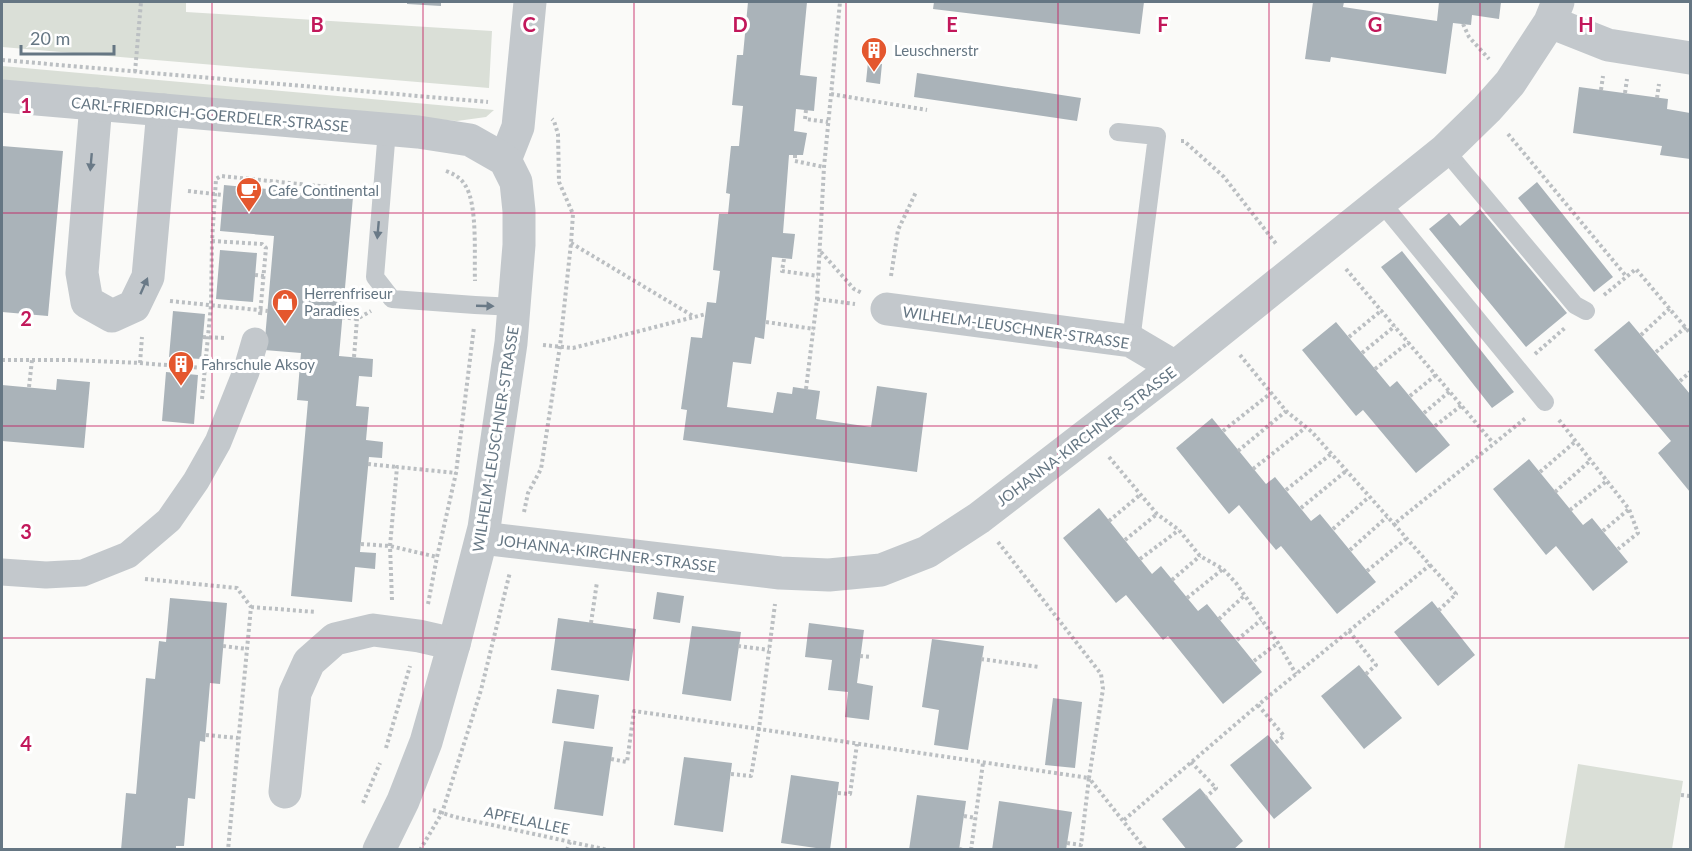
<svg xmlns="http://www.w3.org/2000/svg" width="1692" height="851" viewBox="0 0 1692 851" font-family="Lato,sans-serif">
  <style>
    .green { fill: #dadfd7 }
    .building { fill: #aab3b9 }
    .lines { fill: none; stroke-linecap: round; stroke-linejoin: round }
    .path { stroke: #bbbfc2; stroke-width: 4; stroke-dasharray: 3 3; stroke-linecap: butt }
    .service { stroke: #c3c8cc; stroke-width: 18 }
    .pedestrian { stroke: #c3c8cc; stroke-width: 27 }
    .minor { stroke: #c3c8cc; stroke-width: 33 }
    .tertiary { stroke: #c3c8cc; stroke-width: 33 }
    .oneway { fill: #6a7a87 }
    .grid { fill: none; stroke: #c2185b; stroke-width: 1.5; stroke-opacity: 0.55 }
    .labels { text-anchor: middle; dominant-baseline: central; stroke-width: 6; stroke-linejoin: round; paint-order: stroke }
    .poi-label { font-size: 15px; fill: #657683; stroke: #fff; text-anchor: start }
    .street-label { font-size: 15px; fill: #657683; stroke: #fff }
    .grid-label { font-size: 20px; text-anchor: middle; font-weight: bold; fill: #c2185b; stroke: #fff; stroke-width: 6; stroke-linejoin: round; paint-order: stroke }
  </style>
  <rect width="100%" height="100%" fill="#fafaf8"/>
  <path class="green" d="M2,2H186V12L492,31L489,88L2,47Z
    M2,66L494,110L486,117L457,121L2,82Z
    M1578,764L1683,781L1672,849H1564Z"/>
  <path class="building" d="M407,2H441V6L407,4Z
    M748,2H807L800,75L817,77L814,111L796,109L794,131L807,133L803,155H789L783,233L795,234L792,259L772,257L764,339L755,337L751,364L733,362L727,407L773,413L777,392L792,394L793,387L806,389L820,391L816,419L871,427L877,386L927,393L917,472L683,440L687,410L681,409L691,337L702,338L707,302L716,303L720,271L713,270L719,214H728L730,194L726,193L731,146H739L743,106L732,105L737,55H743Z
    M934,2H1144L1140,34L933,9Z
    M1313,2H1344L1343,7L1437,21L1439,2H1501L1499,19L1472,15L1471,25L1453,23L1446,74L1331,57L1330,62L1305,59Z
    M868,62L882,64L880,84L866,82Z
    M917,73L1081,98L1077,121L914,97Z
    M1579,87L1668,99L1667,109L1690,113V159L1660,155L1662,146L1573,133Z
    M2,146L63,151L48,316L2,312Z
    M1537,182L1613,277L1594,292L1518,198Z
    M224,185L353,197L339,356L373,359L372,377L359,376L356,406L369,407L366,440L383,442L382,458L369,457L360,552L376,553L375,569L355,567L352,602L291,596L308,401L297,400L301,353L264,350L274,236L220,231Z
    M1480,209L1567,313L1526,347L1429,229L1449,213L1460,226Z
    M220,250L257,253L253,302L216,299Z
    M1402,251L1514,392L1492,408L1381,267Z
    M173,311L205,314L201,359L169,357Z
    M1629,321L1690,394V492L1658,453L1671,441L1594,350Z
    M1336,322L1390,387L1397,381L1450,445L1416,473L1363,410L1356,416L1302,350Z
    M166,372L198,375L194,424L162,421Z
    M57,379L90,382L84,448L2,441V385L56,390Z
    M1212,418L1266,484L1275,477L1311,521L1320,514L1376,582L1337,614L1281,546L1276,550L1239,505L1229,514L1176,448Z
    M1529,459L1583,525L1592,518L1628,562L1593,591L1556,546L1546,555L1493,489Z
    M1099,508L1152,574L1161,566L1198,611L1207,604L1262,672L1223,704L1168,636L1163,640L1126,595L1116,603L1063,538Z
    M657,592L684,596L680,623L653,619Z
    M170,598L227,603L220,684L210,683L205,742L200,741L195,799L188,798L184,846H176V850H121L126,793L136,794L146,678L155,679L159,641L166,642Z
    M1432,601L1475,655L1438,686L1394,632Z
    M558,618L636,629L629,681L551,670Z
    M809,623L864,630L857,683L873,686L869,720L845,717L848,692L828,690L832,660L805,657Z
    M692,626L741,632L731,701L682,694Z
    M932,639L984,646L968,750L934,745L939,710L922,707Z
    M1359,665L1402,718L1364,749L1321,696Z
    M557,689L599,695L594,729L552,723Z
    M1053,698L1082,702L1075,768L1045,765Z
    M1268,735L1312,788L1274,819L1230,765Z
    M564,741L613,747L603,816L554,809Z
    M684,757L732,763L723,832L674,825Z
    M791,775L839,782L830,850L781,843Z
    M1200,788L1243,841L1233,850H1187L1162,819Z
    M917,795L966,801L959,850H909Z
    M999,801L1072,812L1066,850H992Z"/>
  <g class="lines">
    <path class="path" d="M1463,24L1469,37L1489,59
      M2,60L488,102
      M135,72L141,2
      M1601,90L1603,76
      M1625,93L1627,79
      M831,94L927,110
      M1657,98L1659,84
      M806,110L805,119L828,122
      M1508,134L1626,276
      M1181,141H1184L1224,177L1277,245
      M795,155V161L824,167
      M446,171C454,174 461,178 465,185C478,204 474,257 475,281
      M188,191L223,195
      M571,243L693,316
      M821,252L854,289L862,293
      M784,259L782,271L818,276
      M1346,269L1493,443
      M255,275L264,276
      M891,276L898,230L916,192
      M1604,295L1636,269L1690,333
      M817,299L855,304
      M170,301L268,311
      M260,315L266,248L262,244L212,241L216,179L221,176L358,190
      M342,317L357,319L371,311
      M766,322L814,329
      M285,325L286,312
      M1641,335L1670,308
      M203,337L226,338
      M1349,337L1382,310
      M543,345L573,348L706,314
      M1656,352L1686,327
      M1362,353L1395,326
      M1535,354L1566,327
      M1240,355L1286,411L1312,432L1394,524
      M354,357L357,319
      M2,360H69L140,363L142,337
      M140,363L217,369
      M1375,369L1409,342
      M1680,381L1690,372
      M29,387L32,360
      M806,389L817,299L824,167L840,2
      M1410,396L1436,375
      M202,399L211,305L212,241
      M1424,413L1450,391
      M1559,420L1629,509L1638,533L1618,549
      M1435,426L1462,405
      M1223,431L1271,393
      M1238,451L1286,411
      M1109,457L1157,514L1179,530L1200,556L1223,569L1236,583L1278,643L1296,674
      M368,464L397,467
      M1253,469L1305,428
      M1540,472L1576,441
      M1286,490L1331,454
      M1555,492L1591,460
      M1301,508L1346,471
      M1570,510L1608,480
      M524,512L528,493L541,469L560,346L571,243L573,214L559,182L558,134L554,121L552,119
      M1109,521L1141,494
      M1333,529L1369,497
      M1603,531L1629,509
      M1125,540L1157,514
      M998,542L1101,674L1103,689L1089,778L1146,850
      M361,544L390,546L437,557
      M1350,550L1387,517
      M1140,559L1179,530
      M1430,565L1456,594L1439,610
      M1367,571L1406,539
      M145,579L237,588L251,607L228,850
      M1172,580L1200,556
      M1187,598L1223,569
      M392,600L390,546L397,467L456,473
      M428,604L437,557L456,473L474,327
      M251,607L316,612
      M1219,619L1245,595
      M591,623L597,582
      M1349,631L1376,665L1366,674
      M1237,640L1261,620
      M223,646L247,649
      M738,646L769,650
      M860,656L871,657
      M981,659L1039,667
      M1254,661L1278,643
      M1258,705L1284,736L1275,743
      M206,735L238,738
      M386,748L410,666
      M611,759L627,762L634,711L759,729L775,604
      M1191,762L1216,788L1206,797
      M731,774L751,776L759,729L1089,778L1081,845L1067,843
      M838,793L850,794L857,744
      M1681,795L1690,796
      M363,803L380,763
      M433,810L455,817L608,850
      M964,816L976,818
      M1124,820L1258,705L1430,565L1394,524L1527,417
      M959,849L963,850
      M420,850L442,813L481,690L510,572
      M567,850L570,842
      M971,850L983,763"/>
    <path class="service" d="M387,130L375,277L392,299L475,305L514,307
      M1118,132L1157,136L1131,341
      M1445,150L1575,305L1586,311
      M1381,202L1545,402"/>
    <path class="pedestrian" d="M2,572L46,575L83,573L128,555L169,520L196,481L218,442L246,372L255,341"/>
    <path class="minor" d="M1550,22L1608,45L1690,58
      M96,104L82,273L87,302L112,316L134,306L148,277L163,110
      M505,160L518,127L530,2
      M887,309L1131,341L1175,367
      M482,538L780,573L829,575L881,570L927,552L979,518L1175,367L1445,150L1487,109L1510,83L1550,22L1558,2
      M285,792L295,693L309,662L335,639L373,630L419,636L454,644"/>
    <path class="tertiary" d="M2,96L418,132L470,140L505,160L516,182L519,211V245L511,343L484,528L454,644L426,742L403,801L379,850"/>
  </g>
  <defs><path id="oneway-solid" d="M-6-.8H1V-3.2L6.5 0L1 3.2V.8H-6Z" transform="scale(1.5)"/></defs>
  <g class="oneway">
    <use href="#oneway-solid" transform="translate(91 162) rotate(95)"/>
    <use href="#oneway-solid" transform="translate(378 230) rotate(95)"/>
    <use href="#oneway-solid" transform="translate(144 286) rotate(-66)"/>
    <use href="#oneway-solid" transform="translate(485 306) rotate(2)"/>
  </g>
  <path class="grid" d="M212,2V850M423,2V850M634,2V850M846,2V850M1058,2V850M1269,2V850M1480,2V850M2,213H1690M2,426H1690M2,638H1690"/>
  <defs>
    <g id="building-pin" transform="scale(1.35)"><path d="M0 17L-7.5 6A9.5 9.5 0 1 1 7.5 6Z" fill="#e4572e" stroke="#fff"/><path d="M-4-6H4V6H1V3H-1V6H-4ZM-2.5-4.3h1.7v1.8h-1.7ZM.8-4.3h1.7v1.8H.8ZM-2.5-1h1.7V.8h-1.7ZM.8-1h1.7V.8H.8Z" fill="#fff"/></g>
    <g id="cafe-pin" transform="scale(1.35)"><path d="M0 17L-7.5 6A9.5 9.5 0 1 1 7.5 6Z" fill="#e4572e" stroke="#fff"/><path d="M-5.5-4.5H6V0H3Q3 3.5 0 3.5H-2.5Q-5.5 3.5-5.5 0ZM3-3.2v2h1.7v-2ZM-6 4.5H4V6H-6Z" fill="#fff"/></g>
    <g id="shop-pin" transform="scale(1.35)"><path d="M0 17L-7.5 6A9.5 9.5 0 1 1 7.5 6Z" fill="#e4572e" stroke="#fff"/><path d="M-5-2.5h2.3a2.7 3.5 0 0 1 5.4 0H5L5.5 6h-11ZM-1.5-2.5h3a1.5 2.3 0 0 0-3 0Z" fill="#fff"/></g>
  </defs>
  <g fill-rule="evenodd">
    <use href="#building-pin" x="874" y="50"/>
    <use href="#cafe-pin" x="249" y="190"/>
    <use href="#shop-pin" x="285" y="302"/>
    <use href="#building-pin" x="181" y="364"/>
  </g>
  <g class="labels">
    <g class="poi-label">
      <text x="894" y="50">Leuschnerstr</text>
      <text x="268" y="190">Cafe Continental</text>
      <text x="304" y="293">Herrenfriseur<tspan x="304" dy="17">Paradies</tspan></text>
      <text x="201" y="364">Fahrschule Aksoy</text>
    </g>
    <g class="street-label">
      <text transform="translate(210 114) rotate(5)">CARL-FRIEDRICH-GOERDELER-STRASSE</text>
      <text transform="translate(1016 327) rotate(8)">WILHELM-LEUSCHNER-STRASSE</text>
      <text transform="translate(1086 436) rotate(-37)">JOHANNA-KIRCHNER-STRASSE</text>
      <text transform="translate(495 439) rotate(-81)">WILHELM-LEUSCHNER-STRASSE</text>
      <text transform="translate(607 553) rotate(7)">JOHANNA-KIRCHNER-STRASSE</text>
      <text transform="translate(527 820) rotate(12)">APFELALLEE</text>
    </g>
  </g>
  <g class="grid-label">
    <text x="317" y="32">B</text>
    <text x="529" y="32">C</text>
    <text x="740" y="32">D</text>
    <text x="952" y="32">E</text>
    <text x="1163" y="32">F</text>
    <text x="1375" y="32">G</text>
    <text x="1586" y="32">H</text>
    <text x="26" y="113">1</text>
    <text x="26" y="326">2</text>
    <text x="26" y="539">3</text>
    <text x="26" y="751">4</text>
  </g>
  <rect width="1692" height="851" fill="none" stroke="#657683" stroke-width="6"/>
  <path d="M21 45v9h93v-9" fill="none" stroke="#657683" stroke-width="3"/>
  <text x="30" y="45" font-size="18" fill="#657683" stroke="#ffffff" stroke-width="4.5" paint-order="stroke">20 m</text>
</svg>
